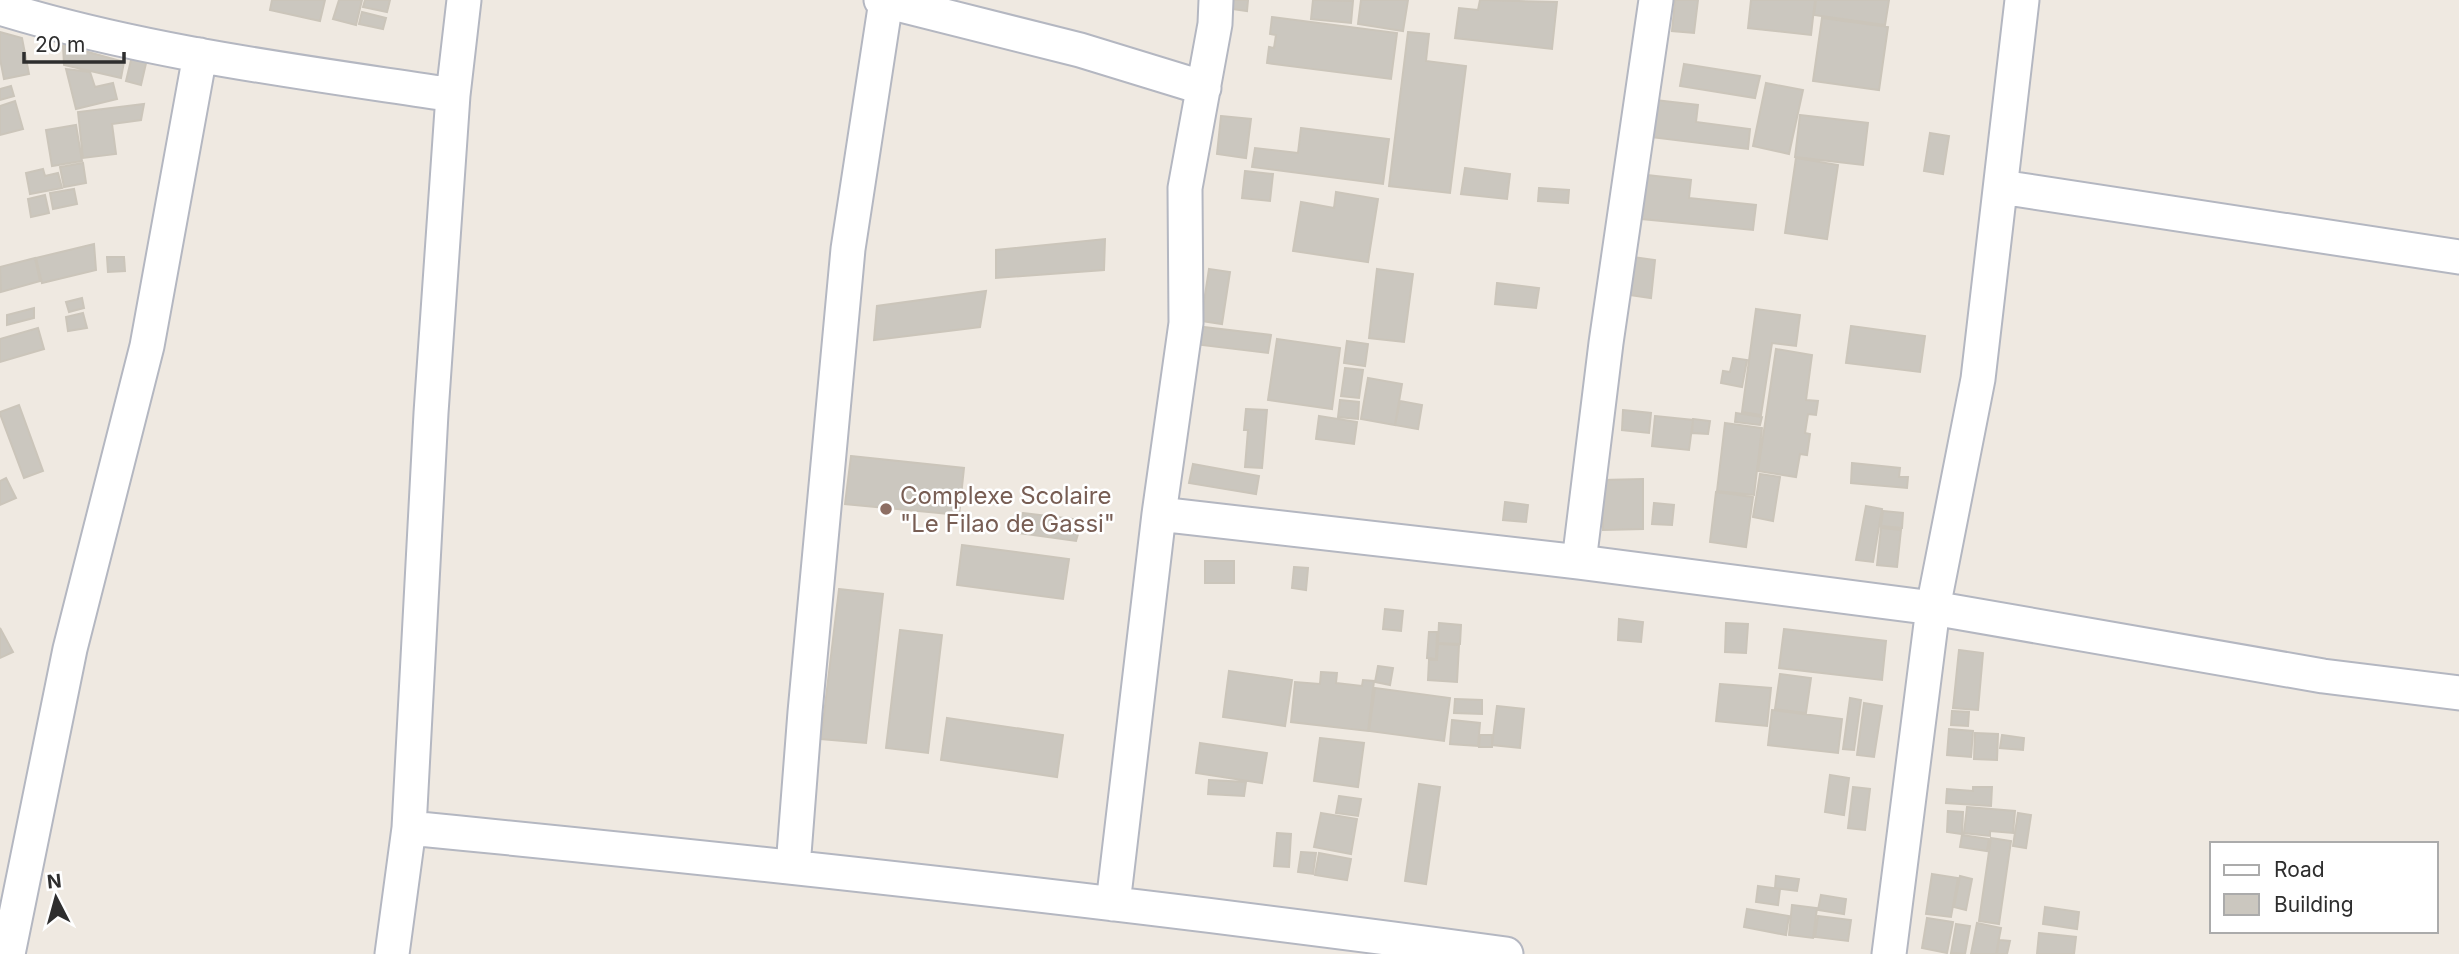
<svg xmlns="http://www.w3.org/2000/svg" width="2459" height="954" viewBox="0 0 2459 954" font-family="Inter,sans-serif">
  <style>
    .building { fill: #cbc7bf; stroke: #cbc5ba; stroke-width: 2 }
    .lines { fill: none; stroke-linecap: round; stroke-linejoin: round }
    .minor-casing { stroke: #b4b7c1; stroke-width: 37 }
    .minor { stroke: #fff; stroke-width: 33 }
    .education-dot { fill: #8d6e63; stroke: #fff; stroke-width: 2.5 }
    .labels { text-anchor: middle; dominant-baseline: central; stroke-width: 5; stroke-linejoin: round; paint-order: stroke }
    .education-label { font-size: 24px; fill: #785e54; stroke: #fff; text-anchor: start }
  </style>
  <rect width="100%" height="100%" fill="#efe9e1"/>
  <path class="building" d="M272,0H325L320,21L270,10Z
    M339,0H362L356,25L333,19Z
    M365,0H390L387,12L363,7Z
    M1226,0H1248L1247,11L1225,8Z
    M1313,0L1353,1L1351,23L1311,19Z
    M1361,0H1408L1403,31L1358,24Z
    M1480,0L1557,2L1552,49L1455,38L1459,8L1478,10Z
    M1675,0H1698L1694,33L1672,31Z
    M1751,0H1815L1811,35L1748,28Z
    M1816,0H1889L1885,25L1814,15Z
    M362,12L386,18L383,29L359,24Z
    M1272,17L1397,33L1391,79L1267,63L1269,47L1274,48L1276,35L1270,34Z
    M1822,18L1888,27L1879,90L1813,81Z
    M0,32L22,38L29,74L4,79L0,59Z
    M1408,32L1429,34L1426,61L1466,66L1450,193L1389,186Z
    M63,45L124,62L121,78L64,65Z
    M132,56L147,59L141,85L126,81Z
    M1684,64L1760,76L1755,98L1680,86Z
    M66,69L90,72L95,87L113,83L117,99L76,109Z
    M1766,83L1803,90L1789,154L1753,146Z
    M11,86L14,96L0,100V89Z
    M1655,100L1698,105L1696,122L1750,129L1748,149L1650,137Z
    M15,101L23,129L0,135V106Z
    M144,104L141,120L112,124L116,154L83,158L78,112Z
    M1800,115L1868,123L1863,165L1795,157Z
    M1221,116L1251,119L1246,158L1217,154Z
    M76,125L82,161L52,166L46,130Z
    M1301,128L1389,139L1383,184L1252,167L1255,148L1298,153Z
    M1930,133L1949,136L1943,174L1924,171Z
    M1796,158L1838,165L1827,239L1785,233Z
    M83,163L86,183L64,187L60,167Z
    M1465,168L1510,174L1507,199L1461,194Z
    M43,169L45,176L58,173L62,188L30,194L26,173Z
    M1245,171L1273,174L1270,201L1242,198Z
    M1647,175L1691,180L1689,198L1756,205L1753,230L1642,219Z
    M1539,188L1569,190L1568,203L1538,201Z
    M74,189L77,204L53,209L50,193Z
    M1336,192L1378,199L1368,262L1293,251L1301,202L1334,208Z
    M45,195L49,213L31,217L28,199Z
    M1105,239L1104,270L996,278V250Z
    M94,244L96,270L42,283L36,258Z
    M107,257H124L125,271L108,272Z
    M1633,257L1655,260L1651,298L1629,295Z
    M35,258L40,281L1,292L0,267Z
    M1209,269L1230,272L1222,324L1201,321Z
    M1377,269L1413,274L1404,342L1369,338Z
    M1497,283L1539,288L1536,308L1495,304Z
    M986,291L980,327L874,340L877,306Z
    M82,298L84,308L69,312L66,302Z
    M34,308V318L7,325V315Z
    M1756,309L1800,315L1796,346L1772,343L1761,415L1742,412Z
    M83,313L87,328L68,331L66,317Z
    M1187,325L1271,335L1268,353L1185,343Z
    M1851,326L1925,336L1920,372L1846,363Z
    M38,328L44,349L0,362V339Z
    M1277,339L1340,348L1332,409L1268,400Z
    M1347,341L1368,344L1365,366L1344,363Z
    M1776,349L1812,355L1806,400L1818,401L1816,415L1808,414L1805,433L1810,434L1807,455L1800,454L1796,477L1758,471Z
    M1733,358L1747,360L1742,387L1721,383L1723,371L1730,372Z
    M1345,368L1363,370L1359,398L1341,396Z
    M1368,378L1402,384L1395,425L1361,419Z
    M1340,400L1359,402L1358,419L1338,417Z
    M1400,401L1422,405L1418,429L1395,425Z
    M19,405L43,471L24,478L0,414V412Z
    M1246,409L1267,410L1262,468L1245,467L1248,430H1244Z
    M1623,410L1651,413L1649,433L1622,430Z
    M1736,413L1762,417L1760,425L1735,422Z
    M1319,416L1357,422L1354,444L1316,439Z
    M1655,416L1693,420L1689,450L1652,446Z
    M1693,419L1710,421L1708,434L1692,433Z
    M1725,423L1762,428L1754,495L1717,491Z
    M851,456L964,468L959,515L845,504Z
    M1852,463L1900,468L1899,477H1908L1907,488L1851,483Z
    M1193,464L1259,476L1256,494L1189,483Z
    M1760,474L1780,477L1773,521L1753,517Z
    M6,478L16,498L0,505V481Z
    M1643,479V529L1603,530L1602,480Z
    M1716,492L1753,497L1746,547L1710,542Z
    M1505,502L1528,505L1526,522L1503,520Z
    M1654,503L1674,505L1672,525L1652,524Z
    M1866,506L1882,509L1873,562L1856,560Z
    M1883,511L1903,513L1902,528L1881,526Z
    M1023,513L1082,520L1076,541L1018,533Z
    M1881,528L1901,530L1897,567L1877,565Z
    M962,545L1069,559L1063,599L957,585Z
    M1205,561H1234V583H1205Z
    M1294,567L1308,568L1306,590L1292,588Z
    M839,589L883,594L866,743L821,739Z
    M1385,609L1403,611L1401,631L1383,629Z
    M1619,619L1643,622L1641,642L1618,640Z
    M1439,623L1461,625L1460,644L1438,643Z
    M1726,623L1748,624L1746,653L1725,652Z
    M0,628L13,652L0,658Z
    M1784,629L1886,641L1882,680L1779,668Z
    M900,630L942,635L928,753L886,748Z
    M1429,632H1437L1436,659L1427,658Z
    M1438,644L1459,645L1457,682L1428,680L1429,660H1437Z
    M1959,650L1983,653L1978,710L1953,708Z
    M1378,666L1393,668L1390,685L1375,682Z
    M1229,671L1292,680L1285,726L1223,717Z
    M1321,672L1337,673L1336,683L1362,686L1363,680L1374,681L1368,731L1291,722L1295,682L1320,684Z
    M1780,674L1811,678L1806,713L1775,709Z
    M1720,684L1771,688L1767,726L1716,721Z
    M1375,688L1450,698L1444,741L1369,731Z
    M1850,698L1861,700L1854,750L1843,749Z
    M1455,699L1482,700V714L1454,713Z
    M1864,703L1882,706L1874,757L1857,755Z
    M1497,706L1524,709L1520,748L1492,745Z
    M1772,710L1842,719L1838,753L1768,745Z
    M1952,711L1969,712L1968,726L1951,725Z
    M947,718L1063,735L1057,777L941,760Z
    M1452,720L1480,723L1478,746L1450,744Z
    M1949,729L1973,731L1971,757L1947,755Z
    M1975,733L1998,734L1997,760L1974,759Z
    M1480,735H1492V747H1479Z
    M2002,735L2024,738L2023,750L2000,748Z
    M1320,738L1364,743L1358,787L1314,781Z
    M1200,743L1267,753L1262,783L1196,773Z
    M1830,775L1849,778L1844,815L1825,812Z
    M1209,780L1246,782L1244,796L1208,794Z
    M1419,784L1440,787L1426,884L1405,881Z
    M1853,787L1870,789L1865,830L1848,828Z
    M1973,787H1992L1991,806L1946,803L1947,789L1973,791Z
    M1339,796L1361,799L1358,816L1336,813Z
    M1967,807L2015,811L2013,833L1990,831V836L1964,833Z
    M1948,811L1963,812L1962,834L1947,832Z
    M1321,813L1357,819L1351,854L1314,847Z
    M2018,813L2031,815L2026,848L2013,846Z
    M1277,833L1291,834L1289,867L1274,866Z
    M1962,835L1989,839L1987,851L1960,847Z
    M1991,838L2011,841L1999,924L1979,921Z
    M1301,852L1316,853L1313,874L1298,872Z
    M1319,853L1351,859L1347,880L1315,875Z
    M1932,874L1958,878L1951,917L1926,914Z
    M1776,876L1799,879L1797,891L1775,888Z
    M1960,876L1972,879L1966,910L1954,907Z
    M1758,886L1780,889L1778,905L1756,902Z
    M1821,895L1846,899L1844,914L1818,910Z
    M1792,905L1817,908L1813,938L1789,935Z
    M2045,907L2079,912L2077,929L2043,924Z
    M1747,909L1789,916L1786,935L1744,927Z
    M1818,916L1851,920L1848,941L1815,937Z
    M1927,918L1953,922L1947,953L1922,948Z
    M1977,923L2001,928L1996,954H1971Z
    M1956,924L1970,926L1965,954L1951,953Z
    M2039,933L2076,937L2074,954H2037Z
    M1999,940L2010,941L2007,954H1997Z"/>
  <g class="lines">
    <g class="minor-casing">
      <path id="minor" d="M881,0L1080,50L1204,88
        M0,8C146,53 302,72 453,95
        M2001,187L2459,257
        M1159,514L1579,562L1933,608L2323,676L2459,693
        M1579,562L1606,343L1656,0
        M409,828C776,864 1142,904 1506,954
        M793,867L805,712L848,249L886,1
        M1113,904L1159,514L1186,323L1185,188L1215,24L1216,0
        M8,954L70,649L147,346L200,55
        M392,954L409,828L431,413L453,95L464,0
        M1889,954L1933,608L1978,379L2022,0"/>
    </g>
    <use href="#minor" class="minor"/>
  </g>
  <circle class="education-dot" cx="886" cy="509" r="7"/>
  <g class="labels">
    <g class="education-label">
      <text x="900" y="495">Complexe Scolaire<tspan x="900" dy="28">"Le Filao de Gassi"</tspan></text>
    </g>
  </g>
  <rect x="2210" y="842" width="228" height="91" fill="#ffffff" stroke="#ababab" stroke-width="2"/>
  <rect x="2224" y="865" width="35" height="10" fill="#ffffff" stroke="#ababab" stroke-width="2"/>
  <text x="2274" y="877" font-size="21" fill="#2e2e2e">Road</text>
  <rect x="2224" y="894" width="35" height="21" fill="#cbc7bf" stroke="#ababab" stroke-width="2"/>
  <text x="2274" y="912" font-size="21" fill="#2e2e2e">Building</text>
  <g transform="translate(56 898) rotate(354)" stroke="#ffffff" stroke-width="5" paint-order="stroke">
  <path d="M0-5L12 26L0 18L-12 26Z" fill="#2e2e2e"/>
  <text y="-10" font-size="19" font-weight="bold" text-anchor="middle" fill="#2e2e2e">N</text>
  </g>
  <path d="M24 52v10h100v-10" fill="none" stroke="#2e2e2e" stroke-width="3.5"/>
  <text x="35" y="52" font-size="21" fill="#2e2e2e" stroke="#ffffff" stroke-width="5" paint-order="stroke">20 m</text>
</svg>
